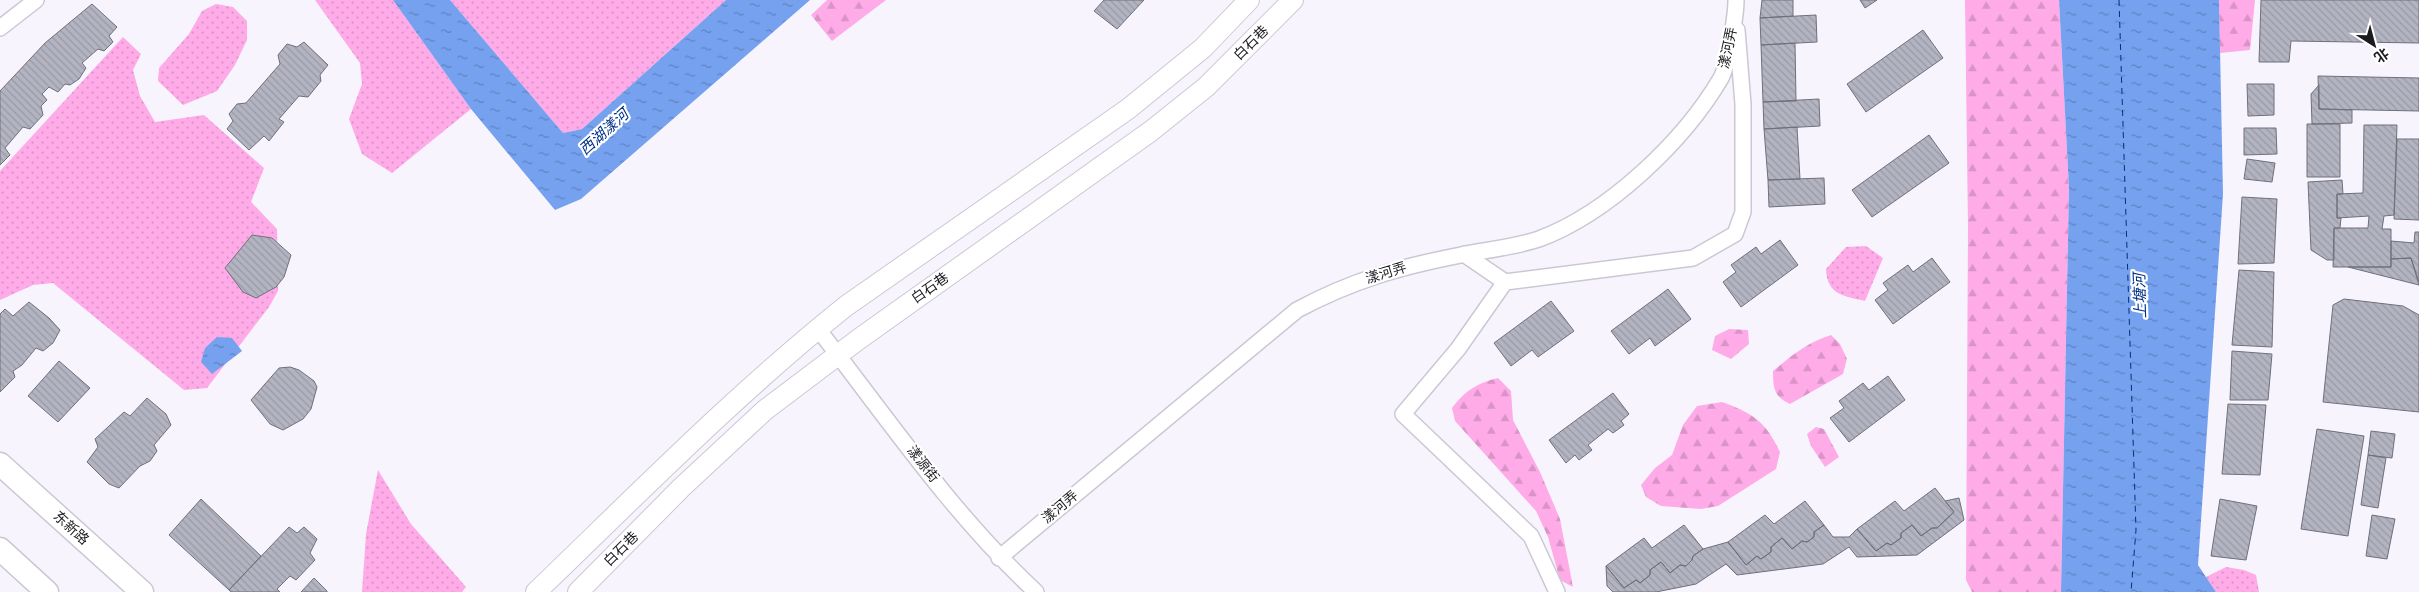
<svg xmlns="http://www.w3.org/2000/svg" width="2419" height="592" viewBox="0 0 2419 592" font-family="'Fira Sans','Noto Sans SC',sans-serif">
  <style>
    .green { fill: url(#green-dots) }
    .forest { fill: url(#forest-firs) }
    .water { fill: url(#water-ripples) }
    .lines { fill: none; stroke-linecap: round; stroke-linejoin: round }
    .ferry { stroke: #002f87; stroke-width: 1; stroke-dasharray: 6 5; stroke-linecap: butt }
    .building { fill: url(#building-back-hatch); stroke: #6f707c }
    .minor-casing { stroke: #cbc8d4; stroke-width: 18 }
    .secondary-casing { stroke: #cbc8d4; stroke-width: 22 }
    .primary-casing { stroke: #cbc8d4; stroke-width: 25 }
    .minor { stroke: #fff; stroke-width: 15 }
    .secondary { stroke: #fff; stroke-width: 20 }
    .primary { stroke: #fff; stroke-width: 22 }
    .labels { text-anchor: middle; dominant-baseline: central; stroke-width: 4.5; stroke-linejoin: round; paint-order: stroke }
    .street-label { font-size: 14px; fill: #1b1a1f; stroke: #fff }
    .water-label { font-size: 15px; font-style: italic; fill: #002f87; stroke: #fff }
  </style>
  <defs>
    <pattern id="green-dots" width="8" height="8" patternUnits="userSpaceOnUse" patternTransform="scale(1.25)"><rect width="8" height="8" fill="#feabe7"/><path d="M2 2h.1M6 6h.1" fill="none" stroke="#d993c6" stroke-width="1.8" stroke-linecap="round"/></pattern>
    <pattern id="forest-firs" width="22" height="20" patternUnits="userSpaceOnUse" patternTransform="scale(1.25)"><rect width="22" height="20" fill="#feabe7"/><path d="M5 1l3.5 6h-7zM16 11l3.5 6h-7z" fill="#d993c6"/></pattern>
    <pattern id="water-ripples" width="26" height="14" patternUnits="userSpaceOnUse" patternTransform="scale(1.25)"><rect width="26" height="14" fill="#75a1ef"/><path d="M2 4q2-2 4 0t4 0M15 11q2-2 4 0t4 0" fill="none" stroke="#5f82c1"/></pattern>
    <pattern id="building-back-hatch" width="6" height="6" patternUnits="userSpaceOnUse" patternTransform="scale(1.25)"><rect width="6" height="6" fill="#b3b4c1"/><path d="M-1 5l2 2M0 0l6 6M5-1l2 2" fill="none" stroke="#999aa5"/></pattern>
  </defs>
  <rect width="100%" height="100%" fill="#f7f4fe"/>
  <path class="green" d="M315,0H393L471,109L392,173L362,154L349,119L362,84L360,63Z
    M450,0H726L582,129L563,133Z
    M216,4L233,7L247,21V40L235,65L217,91L183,105L158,81L159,68L189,34L202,11Z
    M123,37L141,54L133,70L140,96L155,122L204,115L264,168L251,202L277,229L278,291L269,307L207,388L184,390L53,283L33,285L0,300V171Z
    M1866,246L1883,258L1865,301C1844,296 1827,295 1826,269L1846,247Z
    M378,470L411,524L466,587L462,592H362L366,534Z
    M2226,567L2244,570L2256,575L2259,592H2216L2206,577Z"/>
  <path class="forest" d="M827,0H886L832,41L811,15Z
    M1965,0H2059L2069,188L2061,592H1972L1966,580L1968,228Z
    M2219,0H2255L2250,50L2220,53Z
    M1729,329L1748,330L1749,344L1731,359L1712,350L1715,336Z
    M1831,335L1840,344L1847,359L1843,374L1790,404C1774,397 1773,388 1773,371C1791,356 1808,342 1831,335Z
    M1498,378L1511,391L1513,420L1540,472L1560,519L1573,587L1560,580L1548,537L1536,511L1455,421L1452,408C1465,391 1477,383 1498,378Z
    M1722,402C1753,413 1766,422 1780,452L1776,469L1718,506L1701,509L1661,506L1646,497L1641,485L1655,468L1672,455L1683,425L1697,406Z
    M1816,427L1824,429L1839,457L1825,467L1811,446L1807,434Z"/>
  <path class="water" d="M393,0H450L563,133L582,129L726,0H810L581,199L555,210L471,109Z
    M2059,0H2219L2223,194L2198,565L2216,592H2061L2069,188Z
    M217,337L232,338L242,351L212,374L201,362L205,348Z"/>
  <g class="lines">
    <path class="ferry" d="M2119,0L2136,530L2131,592"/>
  </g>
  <path class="building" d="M1104,0H1144L1117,29L1094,11Z
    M1762,0H1793V16L1760,18Z
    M1860,0H1877L1865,8Z
    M2261,0H2419V43L2291,41L2289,62H2259Z
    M92,4L117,27L109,36L113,42L104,51L98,49L82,63L86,68L79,79L70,85L65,84L58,92L49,87L42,94L47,100L41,106L43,115L30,129L23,127L5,148L10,155L0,165V91L45,43Z
    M1816,15L1817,42L1761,45L1760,18Z
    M1923,30L1943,58L1866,112L1847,84Z
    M304,42L328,65L320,75L321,81L308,97L299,96L279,119L284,122L269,141L264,136L249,150L227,129L233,121L229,114L237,104L246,103L280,64L278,55L287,44L297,47Z
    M1795,43L1796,101L1763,102L1761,45Z
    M2318,76L2419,78V111L2319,109Z
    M2247,84H2274V115L2248,116Z
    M2319,85V109L2352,110V123L2312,124L2311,94Z
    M1819,99L1820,126L1764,129L1763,102Z
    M2307,124H2340V177H2307Z
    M2364,125H2397L2394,215L2384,216L2382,229H2391V267H2333L2334,228H2368L2369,216L2337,218V194L2363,193Z
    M1797,127L1800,179L1768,180L1764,129Z
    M2244,128H2276L2277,154L2244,155Z
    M1929,135L1949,163L1872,217L1852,190Z
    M2397,139H2419V220L2394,219Z
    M2247,159L2275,163L2272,182L2244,179Z
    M1824,178L1825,204L1769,207L1768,180Z
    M2342,180L2343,194H2337V218H2341L2340,228H2334V260H2327L2311,250L2308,182Z
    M2242,197L2277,199L2274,263L2238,264Z
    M2415,232H2419V282L2411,258L2391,259V241L2414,243Z
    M252,235L272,238L291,255L284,277L276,287L256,298L243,292L225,268Z
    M1780,240L1798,265L1741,307L1723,282L1736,272L1731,265L1756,247L1761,254Z
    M1932,258L1950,282L1893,324L1875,300L1888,290L1883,283L1908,265L1913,272Z
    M2411,258L2419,285L2348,267H2391V259Z
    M2239,270L2274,272L2272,347L2232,345Z
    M1668,289L1691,319L1655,346L1650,338L1629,354L1611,331Z
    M2344,299L2403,306L2419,315V412L2323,402L2333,305Z
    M1551,301L1574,331L1538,357L1532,350L1511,366L1494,343Z
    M29,302L49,318L60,330L53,343L43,351L36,348L22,365L13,371L15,377L0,392V314L5,309L13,316Z
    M2232,351L2272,354L2268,400H2230Z
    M59,361L90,388L58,422L28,396Z
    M290,367L299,370L314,381L317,387L311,409L303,419L283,430L270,424L251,400L279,368Z
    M1888,376L1905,400L1849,442L1830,418L1844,408L1839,401L1863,383L1869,390Z
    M1613,393L1629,414L1621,421L1624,425L1613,433L1608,429L1588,445L1592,450L1579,460L1575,455L1566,463L1549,440Z
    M147,398L166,414L171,425L154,445L157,451L150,461L140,466L119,488L109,484L87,462L98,447L95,439L124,412L130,416Z
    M2228,404L2266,405L2260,475L2222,474Z
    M2317,429L2364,436L2348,536L2301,529Z
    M2371,431L2395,434L2392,458L2368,455Z
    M2368,455L2386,458L2378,508L2361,505Z
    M1935,488L1954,512L1937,528H1932L1921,536L1912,525L1901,533V538L1891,545L1887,543L1876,551L1857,529L1895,501L1904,511Z
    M1959,498L1964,520L1917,555L1857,557L1849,547L1823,564L1737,575L1726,564L1696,584L1656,592H1613L1607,586L1606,566L1624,588L1636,580L1640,583L1650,575V570L1661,562L1670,573L1680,565L1686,566L1692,560L1693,556L1703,549L1728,542L1746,565L1757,556L1761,559L1771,552V547L1782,538L1792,549L1802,541L1807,542L1814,537V532L1824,525L1833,537H1849L1857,529L1876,551L1887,543L1891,545L1901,538V533L1912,525L1921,536L1932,528H1937L1954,512L1945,501Z
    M201,499L261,556L229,590L169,535Z
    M2220,499L2257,506L2246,560L2211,556Z
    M1805,501L1824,525L1814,532V537L1807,542L1802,541L1792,549L1782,538L1771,547V552L1761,559L1757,556L1746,565L1728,542L1765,515L1774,524Z
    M2372,515L2395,519L2387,559L2366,556Z
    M1684,525L1703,549L1693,556L1692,560L1686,566L1680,565L1670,573L1661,562L1650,570V575L1640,583L1636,580L1624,588L1606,566L1644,538L1652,548Z
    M289,527L297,533L304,527L317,539L310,553L315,560L296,580L290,576L277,589L280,592H231L229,590Z
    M314,578L327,591V592H301Z"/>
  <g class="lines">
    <g class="minor-casing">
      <path id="minor" d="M0,28L36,0
        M1464,254L1505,282L1693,258L1735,234L1743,212V104L1737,30
        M1505,282L1458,349L1403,414L1531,536L1557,592
        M818,329C887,418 953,515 1036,592
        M999,558L1297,310C1353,280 1400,267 1461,255C1486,250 1515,247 1539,239C1609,213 1684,141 1721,78C1728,65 1736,15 1736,0"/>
    </g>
    <g class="secondary-casing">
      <path id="secondary" d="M536,592C637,495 736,394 846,306L1128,109L1203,48L1249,0
        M578,592L682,487L765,410L859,339L1151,131L1206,87L1293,0"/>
    </g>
    <g class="primary-casing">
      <path id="primary" d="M0,464L142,592
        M0,549L47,592"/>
    </g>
    <use href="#minor" class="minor"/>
    <use href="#secondary" class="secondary"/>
    <use href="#primary" class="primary"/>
  </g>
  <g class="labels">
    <g class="street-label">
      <text transform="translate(1251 43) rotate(-45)">白石巷</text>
      <text transform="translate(1728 48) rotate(-78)">漾河弄</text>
      <text transform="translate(1386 273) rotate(-17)">漾河弄</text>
      <text transform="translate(930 288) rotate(-35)">白石巷</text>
      <text transform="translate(923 464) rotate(52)">漾源街</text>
      <text transform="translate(1060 507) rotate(-40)">漾河弄</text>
      <text transform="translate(71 528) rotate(42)">东新路</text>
      <text transform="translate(621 549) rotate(-45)">白石巷</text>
    </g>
    <g class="water-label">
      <text transform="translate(604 132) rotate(-42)">西湖漾河</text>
      <text transform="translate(2140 296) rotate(-92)">上塘河</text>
    </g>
  </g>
  <g transform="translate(2374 45) rotate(144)" stroke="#ffffff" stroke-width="4" paint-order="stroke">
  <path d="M0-4L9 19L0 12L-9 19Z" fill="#1b1a1f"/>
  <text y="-8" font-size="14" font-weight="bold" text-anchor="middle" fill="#1b1a1f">北</text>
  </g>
</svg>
